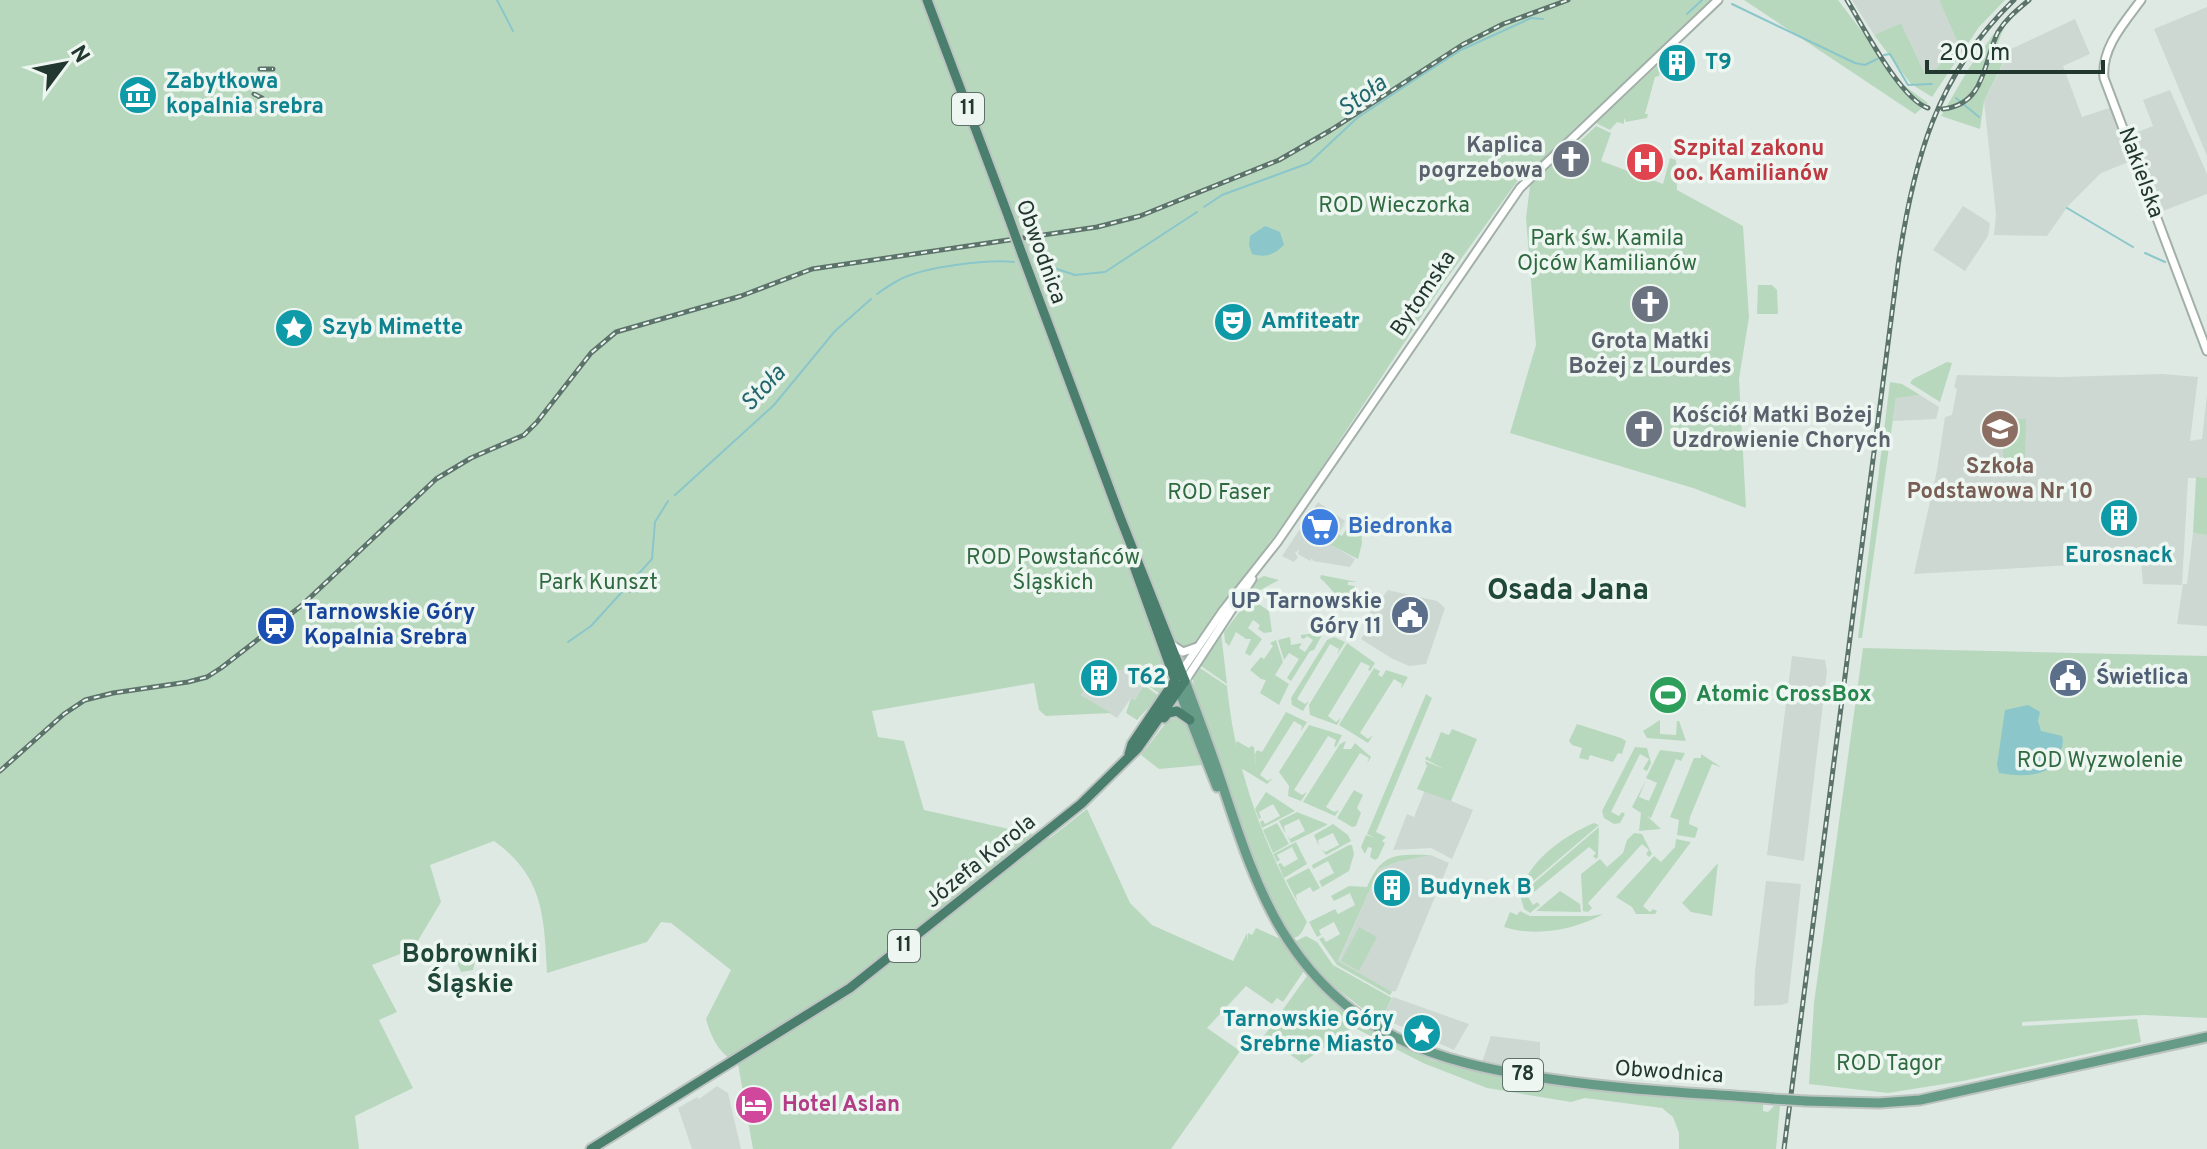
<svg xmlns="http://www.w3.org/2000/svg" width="2207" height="1149" viewBox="0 0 2207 1149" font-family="Overpass,sans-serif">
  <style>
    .built { fill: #cdd8d2 }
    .green { fill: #b8d8be }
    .water { fill: #8ac6ca }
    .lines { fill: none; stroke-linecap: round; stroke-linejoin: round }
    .stream { stroke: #8ac6ca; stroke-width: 2 }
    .tertiary-casing { stroke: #a2b0a9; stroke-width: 11 }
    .primary-casing { stroke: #bcc3c1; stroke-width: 13 }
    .trunk-casing { stroke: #bcc3c1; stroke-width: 13 }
    .tertiary { stroke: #fff; stroke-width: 7 }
    .primary { stroke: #669b88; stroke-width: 9 }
    .trunk { stroke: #4a7e6d; stroke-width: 9 }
    .rail-casing { stroke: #5b736a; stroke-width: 5 }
    .rail { stroke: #eef6f1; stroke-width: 2; stroke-dasharray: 6; stroke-linecap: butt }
    .primary-bridge-casing { stroke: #bcc3c1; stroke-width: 13; stroke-linecap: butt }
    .trunk-bridge-casing { stroke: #bcc3c1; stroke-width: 13; stroke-linecap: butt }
    .primary-bridge { stroke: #669b88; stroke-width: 9 }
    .trunk-bridge { stroke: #4a7e6d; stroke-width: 9 }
    .labels { text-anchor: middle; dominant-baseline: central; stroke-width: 7; stroke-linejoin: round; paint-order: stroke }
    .shield { fill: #eef6f1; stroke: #5e7069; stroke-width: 2 }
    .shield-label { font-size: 20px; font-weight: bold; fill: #21372f }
    .culture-label { font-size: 22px; font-weight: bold; fill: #0d838f; stroke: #eef6f1; text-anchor: start }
    .worship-label { font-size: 22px; font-weight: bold; fill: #5b616d; stroke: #eef6f1; text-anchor: end }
    .health-label { font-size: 22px; font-weight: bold; fill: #be3a42; stroke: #eef6f1; text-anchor: start }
    .street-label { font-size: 22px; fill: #21372f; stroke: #eef6f1 }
    .park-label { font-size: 22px; fill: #2f6a40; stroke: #eef6f1 }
    .education-label { font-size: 22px; font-weight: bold; fill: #785e54; stroke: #eef6f1 }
    .shop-label { font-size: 22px; font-weight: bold; fill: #366cbe; stroke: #eef6f1; text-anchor: start }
    .service-label { font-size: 22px; font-weight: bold; fill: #4e5e75; stroke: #eef6f1; text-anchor: end }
    .transit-label { font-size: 22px; font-weight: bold; fill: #164399; stroke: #eef6f1; text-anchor: start }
    .leisure-label { font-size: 22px; font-weight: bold; fill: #27864d; stroke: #eef6f1; text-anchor: start }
    .hotel-label { font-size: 22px; font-weight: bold; fill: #b23c85; stroke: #eef6f1; text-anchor: start }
    .water-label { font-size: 24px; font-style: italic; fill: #21676d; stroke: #eef6f1 }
    .quarter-label { font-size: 26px; font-weight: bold; fill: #1f473a; stroke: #eef6f1 }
    .district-label { font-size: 30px; font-weight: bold; fill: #1f473a; stroke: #eef6f1 }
  </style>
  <rect width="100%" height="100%" fill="#dee9e3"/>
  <path class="built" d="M1852,0H1939L1957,41L1937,68L1925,74L1901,23L1874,35Z
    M2207,7V156L2154,29Z
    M2075,19L2090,54L2063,66L2082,117L2112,107L2131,161L2101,173L2068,206L2047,236L1994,235L1996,215L1984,101L2011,49Z
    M2170,90L2207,174V194L2163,211L2132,134L2153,126L2143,100Z
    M1963,206L1990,223L1988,236L1965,271L1933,250Z
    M2163,374L2198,377L2190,441L2202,439L2207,395V478H2188L2182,585L2143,584L2141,561L1914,574L1937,470L1945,417L1952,415L1957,389L1954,387L1957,375L2061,377Z
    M1920,395L1939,407L1936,419L1893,421L1896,397Z
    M1318,502L1345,521L1330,544L1355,559L1350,567L1313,561L1312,558L1310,561L1298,554L1299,549L1295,553L1298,557L1294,562L1282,556Z
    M2193,533L2207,535V626L2177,624L2183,584H2187Z
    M1388,590L1437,601L1445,608L1426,664L1409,666L1391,658L1361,639L1370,626L1364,620Z
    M1792,656L1825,660L1827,671L1804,861L1767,855Z
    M1097,662H1156L1141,682L1144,685L1135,700L1131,698L1117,718L1081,695Z
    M1425,790L1473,810L1452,859L1431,848L1393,850L1407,814L1414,817Z
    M1431,855L1449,863L1396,991L1389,992L1338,962L1379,869L1397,862Z
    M1766,881L1801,884L1788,1003L1781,1005L1754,1006L1755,971Z
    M1393,997L1469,1024L1454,1050L1382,1018Z
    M1491,1036L1540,1042V1069L1482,1062Z
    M717,1086L728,1093L741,1149H692L678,1108L697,1097L699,1099Z"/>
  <path class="green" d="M0,0H1712L1559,143L1571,150L1596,126L1611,133L1601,161L1663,184L1670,158L1676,160L1677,190L1743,226L1749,317L1739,379L1746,508L1693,488L1510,433L1536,345L1526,218L1530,186L1521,176L1445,281L1299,502L1181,666L1162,665L1164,672L1160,694L1142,681L1147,675V683L1150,684L1152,680L1149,674L1153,665L1100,673L1096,679L1090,681L1081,695L1111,713L1046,716L1039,710L1034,683L872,711L878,737L904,741L924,810L1050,838L1087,809L1130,903L1152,925L1233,961L1247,933V943L1248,933L1252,935L1256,928L1296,946L1294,942L1306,936L1317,942L1333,965L1392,998L1380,1022L1323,978L1310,962L1283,1002L1277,998L1272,1004L1246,986L1207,1028L1240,1051L1171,1149H753L738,1064C719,1053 712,1040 706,1019L731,970L671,923L661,922L647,942L547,973C544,917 544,877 494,841L430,865L441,902L413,949L372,965L397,1012L379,1020L413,1088L355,1116L359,1149H0Z
    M1744,0H1838L1902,84L1928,103L1915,114Z
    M1939,0H2005L1979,27L1932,97L1911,84L1874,35L1901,23L1925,74L1937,68L1957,41Z
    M2005,25L1996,48L2005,59L1984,101L1980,129L1941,116L1969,68L1998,28Z
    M1659,64L1661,68L1659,76L1655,77L1645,114H1648L1647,118L1626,122L1624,118V124L1617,122L1610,130L1596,123Z
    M1758,285H1772L1777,290L1778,314H1757Z
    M1947,362L1952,363L1940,402L1910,383L1913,379Z
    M1890,382L1902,384L1920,395L1896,398L1862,638H1858Z
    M2003,419H2026L2025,458H2003Z
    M2196,477L2207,478V535L2193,533Z
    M1357,513L1360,515L1362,543L1358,559L1329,544L1347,520L1338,534L1342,536Z
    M1321,575L1357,582H1348V585L1355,586L1345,602L1347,605C1336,598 1331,587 1320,578Z
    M1264,576L1279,580L1245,598L1221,633L1227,684L1201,666L1214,644L1199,664L1256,580Z
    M1250,598L1269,611L1272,632L1264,633L1258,629L1260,625L1253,620L1248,628L1262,639L1250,656L1245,653L1251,639H1246L1236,632L1229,646L1225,642L1224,632Z
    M1316,633L1322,635L1314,650L1310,651L1291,681L1287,678L1299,659L1289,653L1284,660L1278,640L1290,637L1291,645L1302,643L1299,648L1305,652L1313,640L1307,636L1304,639L1301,638V635Z
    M1334,637L1345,642L1337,655L1339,649L1330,644L1297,699L1305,704L1309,701L1303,711L1292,705L1291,698L1327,640Z
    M1276,640L1283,662L1275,675L1289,684L1279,705L1260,693L1266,680L1261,679L1250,670L1261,657L1264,659L1273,646L1270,643Z
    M1347,643L1375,663L1370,671L1368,670L1370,666L1361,662L1328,716L1336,722L1341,718L1337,725L1310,715L1309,705Z
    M1863,648L2207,656V1018L2144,1015L2022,1022V1026L2137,1019L2141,1042L1963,1081L1888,1093L1809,1084L1814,1003Z
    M1200,668L1227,686C1235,771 1265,849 1307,922C1303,929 1301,938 1292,938L1282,923L1251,852L1194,689L1193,679Z
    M1374,668L1380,671L1378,675L1382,677L1386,670L1408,677L1401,689L1402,684L1394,679L1360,733L1368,739L1373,735L1368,743L1339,725Z
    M1144,685L1159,696L1137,720L1126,713L1131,698L1135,700Z
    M1426,694L1432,698L1376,832L1386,837L1382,841L1385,843L1378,858L1375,860L1370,857L1372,848L1368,847L1365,854L1361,847L1366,835L1375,838L1367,834Z
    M1286,712L1307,722L1301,731L1302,726L1294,721L1260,775L1268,781L1273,778L1267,784L1241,768L1236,743L1237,741L1249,748L1251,746L1254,747L1257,776L1255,754L1257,750L1262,752Z
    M1176,718L1187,725L1203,765L1159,769L1141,755L1168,720Z
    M1660,720V734L1676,735L1677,721H1679L1686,741L1647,738L1643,731Z
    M1577,724L1621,738L1626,741L1622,754L1618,753L1613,762L1590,755L1588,760L1579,758L1582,748L1572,745L1569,741Z
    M1309,725L1342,735L1336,747L1334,746L1336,740L1328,736L1294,790L1302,795L1307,792L1301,801L1288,796L1289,786L1279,772Z
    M1452,729L1477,739L1451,801L1417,789L1427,766L1425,761L1444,769L1425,759L1427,756L1430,759L1441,732L1449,735Z
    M1346,741L1343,749H1351L1355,743L1371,757L1367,764L1369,758L1360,753L1326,807L1334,812L1339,810L1335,816L1303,802L1340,744Z
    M1635,747L1647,748L1651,763L1647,771L1643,769L1649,759L1640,754L1611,812L1619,816L1622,812L1625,814L1620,823L1614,824L1604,818L1602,811Z
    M1660,750L1685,753L1681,761L1676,759L1651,818L1647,816L1661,829L1639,831L1641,813L1632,807L1646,780L1639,797L1649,801L1657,783L1646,778Z
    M1701,754L1721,767L1712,764L1690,817L1689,824L1698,828L1695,838L1677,835L1679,820L1670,817L1694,758H1701Z
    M1354,790L1363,795L1357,808L1361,813L1356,826L1352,827L1337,818Z
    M1266,792L1295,811L1262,828L1260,822L1263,820L1265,824L1280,816L1273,804L1259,812L1261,818L1259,819L1255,809Z
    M1297,812L1327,824V825L1291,843L1287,835L1290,839L1305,831L1299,819L1284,826L1285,833L1279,821Z
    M1277,823L1289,844L1273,853L1263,830Z
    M1594,823L1599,825L1518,894C1531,860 1561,837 1594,823Z
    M1333,824L1348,835L1351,841L1326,855L1321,849L1325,852L1339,845L1333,833L1318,840L1319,846L1314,835Z
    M1599,827L1598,857L1596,859L1593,856L1596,853L1589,847L1528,897L1533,905L1537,902L1540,905L1530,913L1524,909L1520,895Z
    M1634,833L1642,834L1652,854L1649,857L1646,854L1649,850L1642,844L1588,903L1592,908L1588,912L1583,911L1581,874L1600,859L1607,867L1623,853L1627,840Z
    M1676,839L1691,842L1643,906L1650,912L1653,909L1657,911L1655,914H1636L1632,907L1616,897L1654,856L1661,862L1675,847Z
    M1296,842L1307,864L1284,878L1278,864L1281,863L1284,867L1298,859L1292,847L1277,855L1280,860L1277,862L1273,854Z
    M1349,845H1352L1354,854L1349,871L1322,887L1319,881L1334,873L1328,861L1313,869L1312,865Z
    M1431,855L1397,862L1379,869L1338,961L1392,992L1390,995L1337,965L1319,939L1323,937L1326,942L1340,934L1334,922L1319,930L1321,935L1317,937L1309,922L1335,909L1338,914L1355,905L1350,893L1334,901L1331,896L1349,886L1367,887C1382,853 1394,854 1431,855Z
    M1718,863L1712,916L1691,912L1682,903Z
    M1309,868L1320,888L1313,892L1310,887L1296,895L1297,901L1286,880Z
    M1560,891L1580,904L1581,912L1536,911Z
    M1520,911L1530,916H1591L1603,914C1575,930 1535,937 1504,927L1510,912L1517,915Z
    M1359,927L1377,937L1359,971L1341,961Z
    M470,943L477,953L473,970L461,972L453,954Z
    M1307,976L1351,1013L1389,1040L1432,1060L1542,1083L1763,1104V1111L1768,1112L1774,1106H1780L1776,1149H1679V1133L1673,1117L1662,1108L1585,1098L1571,1102L1487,1088L1423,1063L1357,1029L1356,1025L1302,1063L1264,1036Z"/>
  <path class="water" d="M1265,226L1280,232L1284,245C1274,255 1266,258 1252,254L1249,245L1250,236Z
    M2028,705L2040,712L2038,721L2041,731L2062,736C2064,743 2062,747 2060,754C2053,778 2020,777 1999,773L1997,765L2005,710Z"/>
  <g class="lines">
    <path class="stream" d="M497,0L513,31
      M1732,4L1855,63L1865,65L1877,59
      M1687,14L1702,0
      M1884,55L1890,54L1908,85L1932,84
      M1879,58L1880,57
      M1956,98L1979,117
      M1204,207L1222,195L1309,163L1357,118L1419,77L1461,50L1531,18L1543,19
      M2067,208L2133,247
      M2145,253L2165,262
      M1039,263L1075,275L1105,272L1197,212
      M877,294C884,289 891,284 899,280C922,267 989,259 1014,262
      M675,495L774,405L835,331L871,299
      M630,581V592
      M568,642L591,626L652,559L655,522L668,501"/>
    <g class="tertiary-casing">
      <path id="tertiary" d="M2141,0C2124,23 2101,48 2104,78L2207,351
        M1172,645L1183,652L1197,647
        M1181,672L1222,612L1278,541L1520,188L1718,0
        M1185,681L1252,579"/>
    </g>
    <g class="primary-casing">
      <path id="primary" d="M1185,681C1196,711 1208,742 1218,772C1236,825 1252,880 1281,929C1345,1035 1435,1063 1550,1079C1624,1090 1698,1093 1773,1099
        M1177,685L1217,787
        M1806,1101L1879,1103L1920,1100L2207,1037"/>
    </g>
    <g class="trunk-casing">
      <path id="trunk" d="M927,0L1009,218
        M1164,718L1168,713L1177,711L1190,720
        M1129,754L1132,744L1175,680L1134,566
        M591,1149L850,988L1081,804L1138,748L1185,681L1120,517L1022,254"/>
    </g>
    <use href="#tertiary" class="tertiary"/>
    <use href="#primary" class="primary"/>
    <use href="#trunk" class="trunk"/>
    <g class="rail-casing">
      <path id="rail" d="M1847,0C1863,26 1900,99 1928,108
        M260,69H273
        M260,81L270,82
        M254,94L262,98
        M231,109L234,108
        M1943,109C1986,104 1983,62 1998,32C2006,19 2017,10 2029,0
        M0,771L64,714L85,700L113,693L188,682L207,677L221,668L301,606L436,479L471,458L524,435L537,422L591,353L616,332L741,296L812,269L1097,227L1140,216L1279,160L1331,130L1462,45L1503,24L1568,0
        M1784,1149L1898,266C1913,162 1936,75 2014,0"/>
    </g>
    <use href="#rail" class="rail"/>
    <g class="primary-bridge-casing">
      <path id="primary-bridge" d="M1773,1099L1806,1101"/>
    </g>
    <g class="trunk-bridge-casing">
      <path id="trunk-bridge" d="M1009,218L1022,254"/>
    </g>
    <use href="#primary-bridge" class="primary-bridge"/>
    <use href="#trunk-bridge" class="trunk-bridge"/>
  </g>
  <defs>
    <g id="building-disc" transform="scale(2)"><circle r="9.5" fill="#0f9aa8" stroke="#eef6f1"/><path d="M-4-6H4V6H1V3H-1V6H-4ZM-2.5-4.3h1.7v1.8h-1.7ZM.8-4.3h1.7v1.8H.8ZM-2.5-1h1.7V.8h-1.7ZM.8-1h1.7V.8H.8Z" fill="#fff"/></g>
    <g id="museum-disc" transform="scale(2)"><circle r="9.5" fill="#0f9aa8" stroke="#eef6f1"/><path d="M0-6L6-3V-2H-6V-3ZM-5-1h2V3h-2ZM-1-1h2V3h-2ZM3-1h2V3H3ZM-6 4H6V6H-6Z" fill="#fff"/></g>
    <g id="church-disc" transform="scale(2)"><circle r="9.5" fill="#6b7280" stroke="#eef6f1"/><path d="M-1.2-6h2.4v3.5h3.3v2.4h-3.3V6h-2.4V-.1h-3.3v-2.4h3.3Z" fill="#fff"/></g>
    <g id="hospital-disc" transform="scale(2)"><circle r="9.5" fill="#e0444e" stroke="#eef6f1"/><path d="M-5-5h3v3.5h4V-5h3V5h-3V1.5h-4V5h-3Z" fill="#fff"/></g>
    <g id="theatre-disc" transform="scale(2)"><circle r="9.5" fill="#0f9aa8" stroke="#eef6f1"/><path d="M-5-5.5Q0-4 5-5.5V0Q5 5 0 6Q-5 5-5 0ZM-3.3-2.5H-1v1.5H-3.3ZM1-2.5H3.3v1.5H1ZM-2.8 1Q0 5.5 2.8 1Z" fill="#fff"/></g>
    <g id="sight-disc" transform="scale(2)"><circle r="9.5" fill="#0f9aa8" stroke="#eef6f1"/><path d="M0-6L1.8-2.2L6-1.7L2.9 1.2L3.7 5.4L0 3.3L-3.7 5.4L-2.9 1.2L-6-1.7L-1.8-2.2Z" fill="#fff"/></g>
    <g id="school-disc" transform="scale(2)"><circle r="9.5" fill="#8d6e63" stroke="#eef6f1"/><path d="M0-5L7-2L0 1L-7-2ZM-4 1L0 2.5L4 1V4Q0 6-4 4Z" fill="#fff"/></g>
    <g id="supermarket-disc" transform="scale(2)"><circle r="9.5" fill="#3f7fe0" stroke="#eef6f1"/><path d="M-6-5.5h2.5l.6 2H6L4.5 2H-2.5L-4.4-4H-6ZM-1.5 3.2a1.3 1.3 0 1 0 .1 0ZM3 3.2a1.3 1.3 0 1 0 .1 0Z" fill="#fff"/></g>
    <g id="civic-disc" transform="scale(2)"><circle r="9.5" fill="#5c6f8a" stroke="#eef6f1"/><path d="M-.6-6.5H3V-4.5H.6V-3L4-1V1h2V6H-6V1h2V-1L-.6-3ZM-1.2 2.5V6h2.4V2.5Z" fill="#fff"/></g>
    <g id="station-disc" transform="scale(2)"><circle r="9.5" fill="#1a4fb4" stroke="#eef6f1"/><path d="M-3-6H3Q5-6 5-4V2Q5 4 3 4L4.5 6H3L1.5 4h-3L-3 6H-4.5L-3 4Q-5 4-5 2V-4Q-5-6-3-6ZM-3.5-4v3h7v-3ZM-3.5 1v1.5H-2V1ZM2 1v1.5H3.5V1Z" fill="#fff"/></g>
    <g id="stadium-disc" transform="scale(2)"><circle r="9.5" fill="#2e9e5b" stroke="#eef6f1"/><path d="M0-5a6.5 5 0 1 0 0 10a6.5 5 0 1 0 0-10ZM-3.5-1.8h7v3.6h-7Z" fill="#fff"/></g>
    <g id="hotel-disc" transform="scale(2)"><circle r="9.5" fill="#d1479c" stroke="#eef6f1"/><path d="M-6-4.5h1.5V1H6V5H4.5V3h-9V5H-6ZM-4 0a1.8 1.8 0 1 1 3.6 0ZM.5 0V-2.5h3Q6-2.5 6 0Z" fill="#fff"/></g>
  </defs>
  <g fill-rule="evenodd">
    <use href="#building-disc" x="1677" y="63"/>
    <use href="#museum-disc" x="138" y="95"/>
    <use href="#church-disc" x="1571" y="159"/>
    <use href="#hospital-disc" x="1645" y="162"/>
    <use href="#church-disc" x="1650" y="304"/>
    <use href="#theatre-disc" x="1233" y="322"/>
    <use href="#sight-disc" x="294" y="328"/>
    <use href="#church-disc" x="1644" y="429"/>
    <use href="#school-disc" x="2000" y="429"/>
    <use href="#building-disc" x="2119" y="518"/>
    <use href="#supermarket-disc" x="1320" y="527"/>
    <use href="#civic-disc" x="1410" y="615"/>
    <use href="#station-disc" x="276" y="626"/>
    <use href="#building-disc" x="1099" y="678"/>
    <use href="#civic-disc" x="2068" y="678"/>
    <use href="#stadium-disc" x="1668" y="695"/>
    <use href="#building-disc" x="1392" y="888"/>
    <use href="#sight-disc" x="1422" y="1033"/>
    <use href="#hotel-disc" x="754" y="1105"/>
  </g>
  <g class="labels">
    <g class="shield">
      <rect x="952" y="93" width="32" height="32" rx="6"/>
      <rect x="888" y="930" width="32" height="32" rx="6"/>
      <rect x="1503" y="1059" width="40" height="32" rx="6"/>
    </g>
    <g class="shield-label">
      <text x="968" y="109">11</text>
      <text x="904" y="946">11</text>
      <text x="1523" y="1075">78</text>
    </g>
    <g class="culture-label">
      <text x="1705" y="63">T9</text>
      <text x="166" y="82">Zabytkowa<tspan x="166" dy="25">kopalnia srebra</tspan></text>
      <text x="1261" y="322">Amfiteatr</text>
      <text x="322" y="328">Szyb Mimette</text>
      <text x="2119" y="556" text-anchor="middle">Eurosnack</text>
      <text x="1127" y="678">T62</text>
      <text x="1420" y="888">Budynek B</text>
      <text x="1394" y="1020" text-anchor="end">Tarnowskie Góry<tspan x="1394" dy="25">Srebrne Miasto</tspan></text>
    </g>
    <g class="worship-label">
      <text x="1543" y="146">Kaplica<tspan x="1543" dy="25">pogrzebowa</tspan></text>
      <text x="1650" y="342" text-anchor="middle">Grota Matki<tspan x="1650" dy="25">Bożej z Lourdes</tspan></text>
      <text x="1672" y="416" text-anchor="start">Kościół Matki Bożej<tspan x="1672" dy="25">Uzdrowienie Chorych</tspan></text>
    </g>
    <g class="health-label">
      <text x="1673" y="149">Szpital zakonu<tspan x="1673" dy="25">oo. Kamilianów</tspan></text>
    </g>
    <g class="street-label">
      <text transform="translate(2140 173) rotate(70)">Nakielska</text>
      <text transform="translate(1040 252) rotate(70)">Obwodnica</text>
      <text transform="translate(1424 294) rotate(-56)">Bytomska</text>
      <text transform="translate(981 862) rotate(-39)">Józefa Korola</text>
      <text transform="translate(1669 1073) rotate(4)">Obwodnica</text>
    </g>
    <g class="park-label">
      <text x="1394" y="206">ROD Wieczorka</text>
      <text x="1607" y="239">Park św. Kamila<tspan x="1607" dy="25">Ojców Kamilianów</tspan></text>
      <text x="1219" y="493">ROD Faser</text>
      <text x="1053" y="558">ROD Powstańców<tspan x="1053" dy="25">Śląskich</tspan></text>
      <text x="598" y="583">Park Kunszt</text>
      <text x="2100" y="761">ROD Wyzwolenie</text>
      <text x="1889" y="1064">ROD Tagor</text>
    </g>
    <g class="education-label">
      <text x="2000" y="467">Szkoła<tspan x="2000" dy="25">Podstawowa Nr 10</tspan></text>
    </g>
    <g class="shop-label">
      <text x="1348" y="527">Biedronka</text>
    </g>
    <g class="service-label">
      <text x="1382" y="602">UP Tarnowskie<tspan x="1382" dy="25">Góry 11</tspan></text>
      <text x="2096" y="678" text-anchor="start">Świetlica</text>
    </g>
    <g class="transit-label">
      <text x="304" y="613">Tarnowskie Góry<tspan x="304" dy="25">Kopalnia Srebra</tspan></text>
    </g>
    <g class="leisure-label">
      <text x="1696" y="695">Atomic CrossBox</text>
    </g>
    <g class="hotel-label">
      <text x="782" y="1105">Hotel Aslan</text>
    </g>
    <g class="water-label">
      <text transform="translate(1363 97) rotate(-36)">Stoła</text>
      <text transform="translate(764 389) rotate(-47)">Stoła</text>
    </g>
    <g class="quarter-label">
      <text x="470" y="955">Bobrowniki<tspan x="470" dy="30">Śląskie</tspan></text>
    </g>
    <g class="district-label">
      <text x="1568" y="591">Osada Jana</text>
    </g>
  </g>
  <g transform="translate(64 64) rotate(58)" stroke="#eef6f1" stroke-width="6" paint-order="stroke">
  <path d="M0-6L14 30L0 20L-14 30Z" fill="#21372f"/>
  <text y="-12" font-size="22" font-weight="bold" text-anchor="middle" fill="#21372f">N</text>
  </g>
  <path d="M1927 60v12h176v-12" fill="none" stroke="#21372f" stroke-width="4"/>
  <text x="1939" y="60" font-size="24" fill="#21372f" stroke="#eef6f1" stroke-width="6" paint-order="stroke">200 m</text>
</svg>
